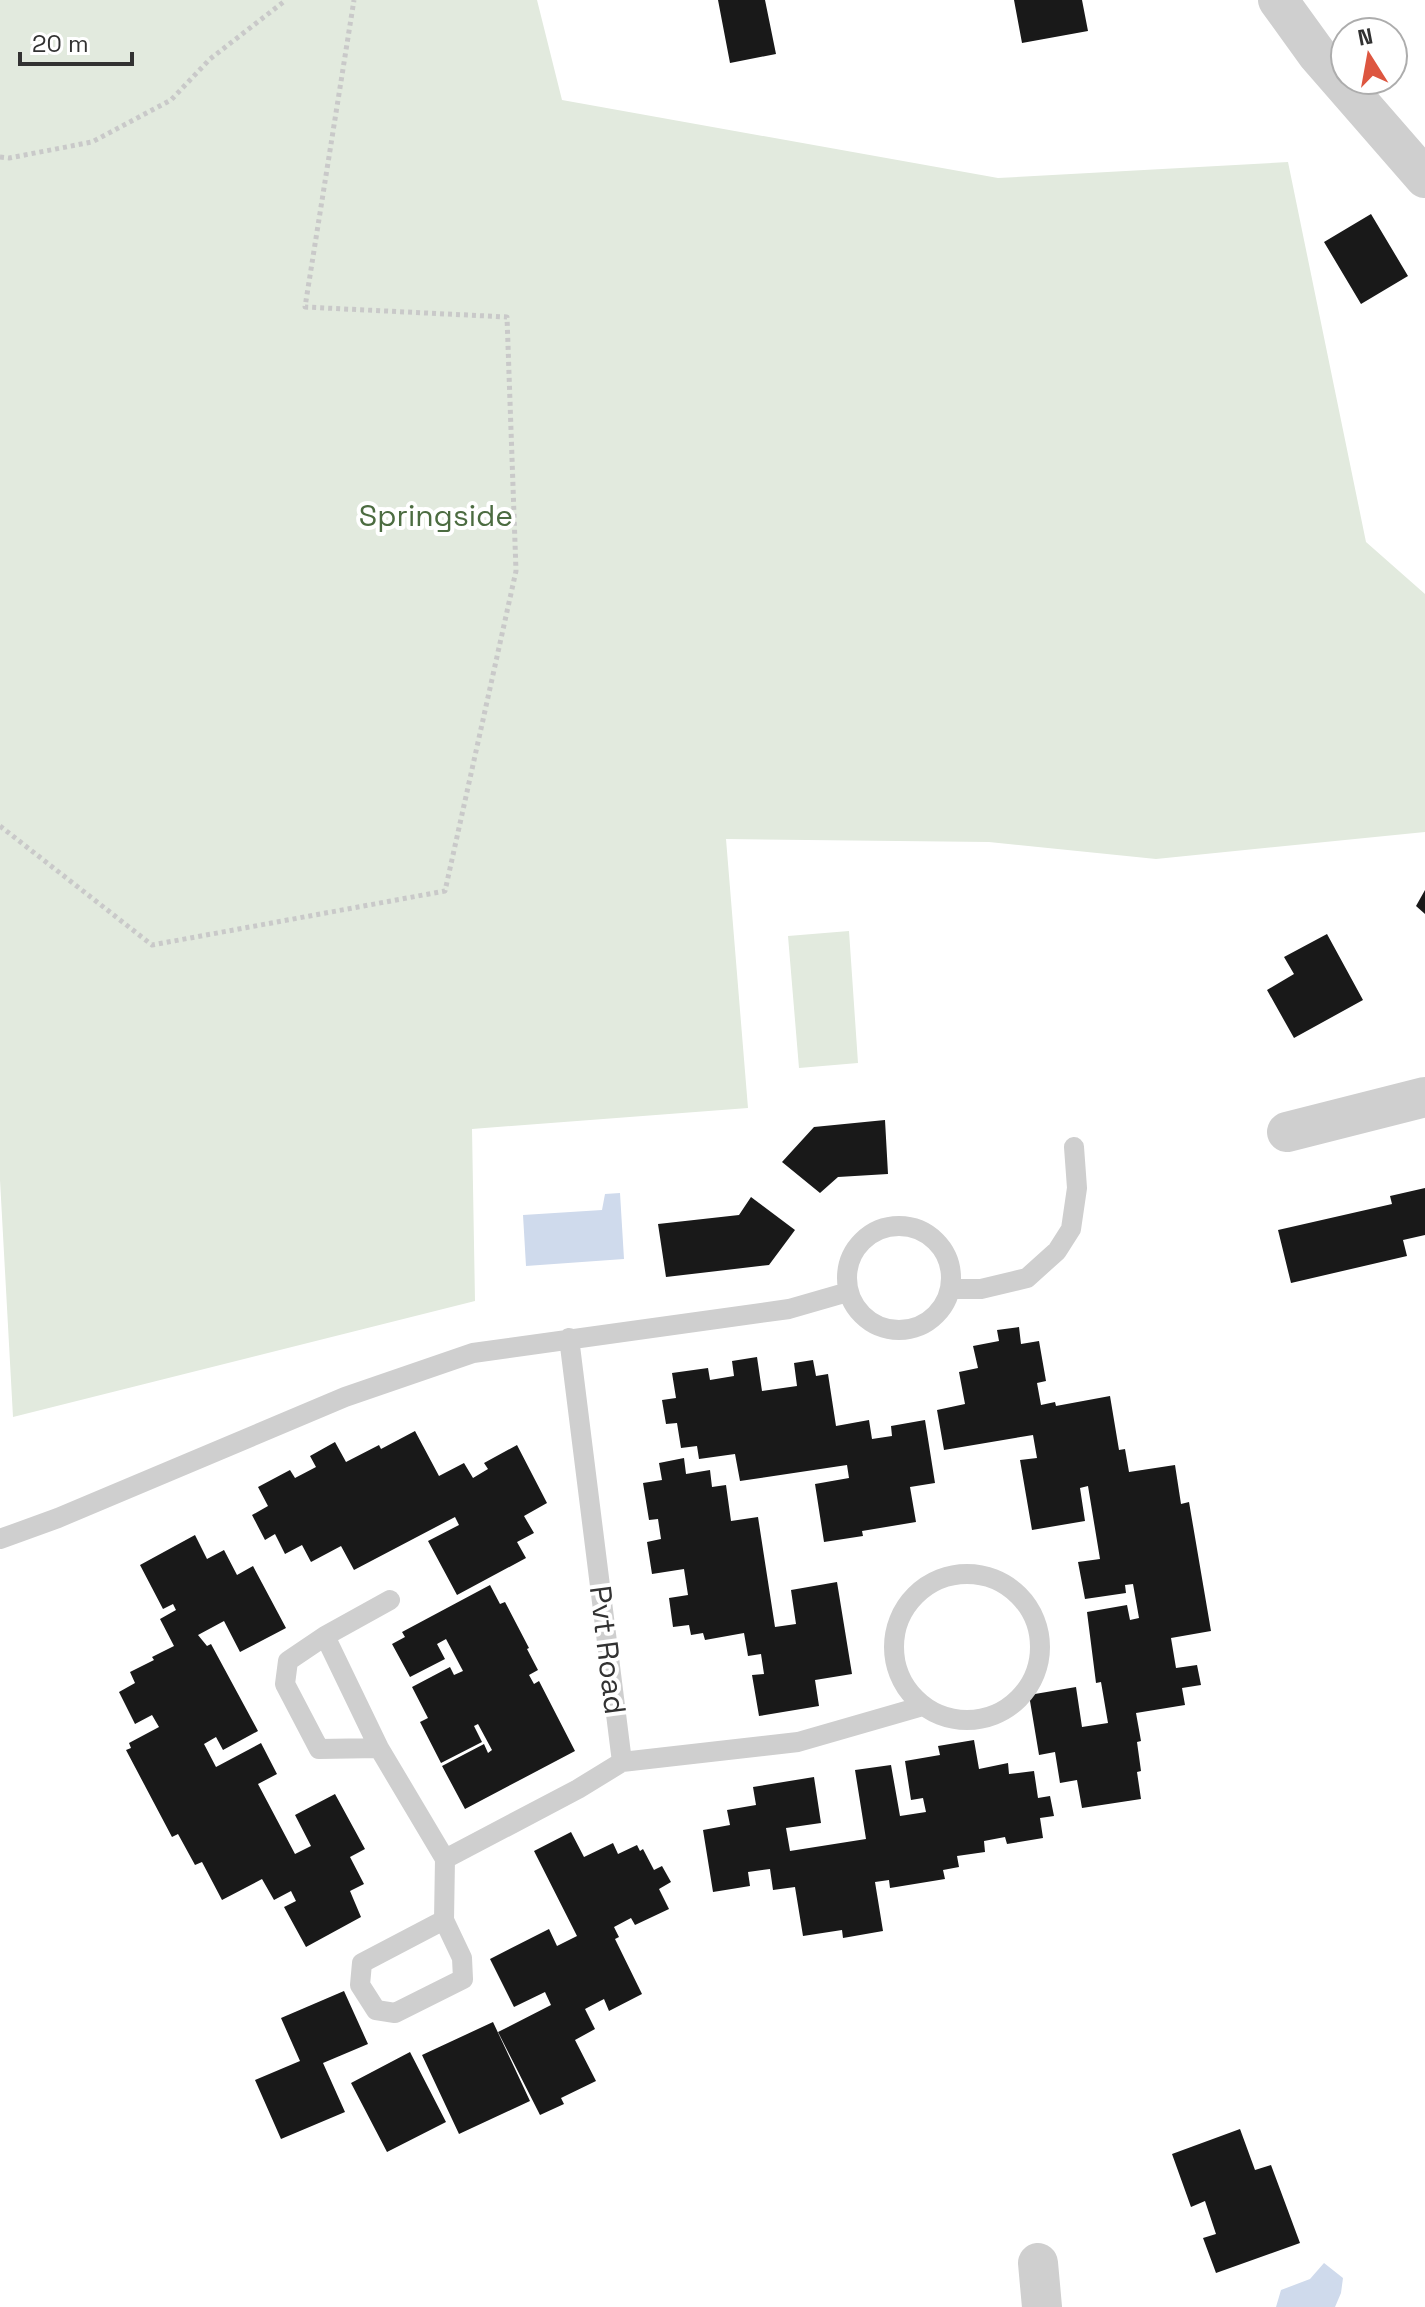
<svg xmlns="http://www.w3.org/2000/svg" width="1425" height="2307" viewBox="0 0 1425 2307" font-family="'Space Grotesk',sans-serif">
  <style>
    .green { fill: #e2eade }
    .water { fill: #cfdaec }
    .building { fill: #191919 }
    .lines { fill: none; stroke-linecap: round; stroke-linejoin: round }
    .path { stroke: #c9c9c9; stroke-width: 5; stroke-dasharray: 4 4; stroke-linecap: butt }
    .lane { stroke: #cfcfcf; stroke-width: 20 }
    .street { stroke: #cfcfcf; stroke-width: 40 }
    .labels { text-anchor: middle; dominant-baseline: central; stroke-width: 8; stroke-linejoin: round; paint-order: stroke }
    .park-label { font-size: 30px; fill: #4c6c41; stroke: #fff }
    .street-label { font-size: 30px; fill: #323232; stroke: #fff }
  </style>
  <rect width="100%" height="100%" fill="#fff"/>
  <path class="green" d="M0,0H537L562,100L998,178L1288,162L1366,542L1425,594V832L1156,859L989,842L726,839L748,1108L472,1129L475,1301L13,1417L0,1180Z
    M849,931L858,1063L799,1068L788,936Z"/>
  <path class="water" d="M620,1193L624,1259L526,1266L523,1215L602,1210L605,1194Z
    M1324,2263L1343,2278L1341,2293L1335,2307H1276L1281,2290L1310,2279Z"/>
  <path class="building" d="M718,0H765L776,54L730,63Z
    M1014,0H1082L1088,31L1022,43Z
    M1371,214L1408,276L1361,304L1324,242Z
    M1425,890V914L1416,906Z
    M1327,934L1363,1000L1294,1038L1267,990L1294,974L1284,957Z
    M885,1120L888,1174L838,1177L820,1193L782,1162L814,1127Z
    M1425,1188V1235L1403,1240L1407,1256L1291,1283L1278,1230L1392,1204L1390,1196Z
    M751,1197L795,1230L769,1265L666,1277L658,1224L739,1215Z
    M1019,1327L1021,1344L1039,1341L1046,1381L1037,1383L1041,1405L1055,1402L1056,1406L1110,1396L1119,1450L1125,1449L1129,1472L1175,1465L1181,1504L1189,1502L1211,1631L1171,1638L1176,1668L1197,1665L1201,1685L1182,1688L1185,1705L1136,1713L1141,1741L1137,1742L1141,1771L1137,1772L1141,1799L1082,1808L1077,1780L1060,1783L1055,1752L1039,1755L1029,1695L1076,1687L1082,1727L1108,1723L1101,1682L1096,1683L1087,1612L1127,1605L1130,1620L1139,1618L1133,1584L1125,1585L1126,1593L1085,1599L1078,1562L1100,1559L1088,1486L1080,1488L1085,1521L1032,1530L1020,1460L1037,1458L1033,1435L944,1450L937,1410L965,1404L959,1372L978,1368L973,1346L999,1341L997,1330Z
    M757,1357L762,1391L797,1386L794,1363L813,1360L816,1376L828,1374L836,1426L869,1420L872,1439L892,1436L891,1426L925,1420L935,1483L910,1487L916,1522L862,1531L863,1536L824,1542L815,1484L849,1478L847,1465L740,1481L735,1454L699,1459L697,1446L681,1448L677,1423L666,1424L662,1400L676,1398L672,1373L708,1368L710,1380L734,1376L732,1361Z
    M415,1431L439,1476L464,1463L473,1478L488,1469L484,1463L517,1445L547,1503L524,1516L534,1533L517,1542L526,1558L457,1595L428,1541L459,1525L455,1517L354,1570L341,1546L311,1562L302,1545L285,1554L275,1534L265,1540L252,1515L268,1506L258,1487L290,1470L295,1478L316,1467L310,1456L335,1442L346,1462L379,1445L381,1449Z
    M684,1458L686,1474L710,1470L712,1487L726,1485L731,1521L758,1517L775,1627L796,1624L791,1590L837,1582L852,1674L815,1680L819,1706L759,1716L752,1675L764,1674L761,1654L748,1656L744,1633L705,1640L703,1633L691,1635L689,1625L673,1627L669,1598L688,1595L684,1569L652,1574L647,1542L661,1539L658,1519L649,1520L643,1483L662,1480L659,1463Z
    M195,1535L207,1559L224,1550L237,1575L253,1566L286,1628L240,1652L224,1621L198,1635L207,1646L211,1644L258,1731L223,1750L216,1737L204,1744L216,1767L261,1743L277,1774L258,1784L295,1854L311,1846L295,1815L335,1794L365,1849L350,1857L364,1884L350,1891L361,1917L306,1947L284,1907L296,1901L291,1891L274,1900L262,1879L222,1900L202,1862L195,1865L178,1834L172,1837L126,1750L131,1748L129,1743L159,1727L152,1715L135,1724L119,1692L135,1683L130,1672L154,1660L152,1657L174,1646L160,1619L176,1610L173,1604L163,1609L140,1565Z
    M490,1585L500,1604L505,1602L529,1648L527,1649L538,1670L529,1675L534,1684L539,1681L575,1751L465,1809L442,1766L484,1744L488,1753L492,1750L478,1724L474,1726L482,1742L441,1763L420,1722L428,1718L412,1687L450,1667L454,1675L463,1671L446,1639L437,1644L445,1659L410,1677L392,1644L405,1637L402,1632Z
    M974,1740L979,1769L1008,1763L1009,1774L1034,1771L1038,1798L1050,1796L1054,1816L1040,1818L1043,1838L1007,1844L1005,1837L984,1841L985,1852L957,1856L959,1867L943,1870L945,1879L890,1888L889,1880L875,1882L883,1931L843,1938L842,1930L803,1936L795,1887L773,1890L770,1869L748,1872L750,1886L713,1892L703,1830L730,1825L727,1810L756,1805L753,1787L814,1777L821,1823L786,1828L790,1851L866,1839L855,1770L891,1765L900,1816L926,1812L923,1798L911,1800L905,1761L940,1755L938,1746Z
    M571,1832L584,1857L613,1843L618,1854L637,1845L640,1851L643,1849L654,1870L662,1866L671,1882L659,1889L669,1909L635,1925L631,1918L614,1927L619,1937L615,1939L642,1994L609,2011L604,1999L585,2009L595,2029L575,2040L596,2081L561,2098L564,2104L540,2115L498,2032L551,2005L545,1992L514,2007L490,1959L549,1929L557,1946L577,1936L534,1851Z
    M344,1991L368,2044L323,2063L345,2112L281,2139L255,2080L300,2061L281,2018Z
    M493,2022L530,2101L459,2134L422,2055Z
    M410,2052L446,2122L387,2152L351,2083Z
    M1240,2129L1255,2170L1271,2165L1300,2243L1216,2273L1203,2238L1216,2234L1205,2201L1191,2207L1172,2154Z"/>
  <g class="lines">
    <path class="path" d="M0,157L9,158L92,142L171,100L210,59L286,0
      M0,826L152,945L445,891L516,571L507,317L305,307L354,0"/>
    <path class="lane" d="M847 1278a52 52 0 1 1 104 0a52 52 0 1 1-104 0Z
      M951,1289H981L1027,1278L1057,1251L1071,1229L1077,1188L1074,1147
      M569,1338L622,1762
      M0,1539L58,1518L345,1397L473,1353L789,1309L848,1292
      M894 1647a73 73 0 1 1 146 0a73 73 0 1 1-146 0Z
      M325,1636L379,1748L445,1859
      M379,1748L319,1749L285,1684L288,1661L325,1636L390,1600
      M445,1859L578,1789L622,1762L798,1742L923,1706
      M444,1920L462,1958L463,1979L395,2013L376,2010L360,1985L362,1963L444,1920L445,1859"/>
    <path class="street" d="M1278,0L1317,54L1425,178
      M1287,1132L1425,1097
      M1038,2263L1042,2307"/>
  </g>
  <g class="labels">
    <g class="park-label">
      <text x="436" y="515">Springside</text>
    </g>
    <g class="street-label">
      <text transform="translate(608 1650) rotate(83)">Pvt Road</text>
    </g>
  </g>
  <g transform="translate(1369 56) rotate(349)"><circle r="38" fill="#ffffff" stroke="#adadad" stroke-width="2"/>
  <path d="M0-6L14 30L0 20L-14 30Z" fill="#dd5640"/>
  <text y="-12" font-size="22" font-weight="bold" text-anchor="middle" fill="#323232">N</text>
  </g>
  <path d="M20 52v12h112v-12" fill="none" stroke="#323232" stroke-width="4"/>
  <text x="32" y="52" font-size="24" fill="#323232" stroke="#ffffff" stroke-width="6" paint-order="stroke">20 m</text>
</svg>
